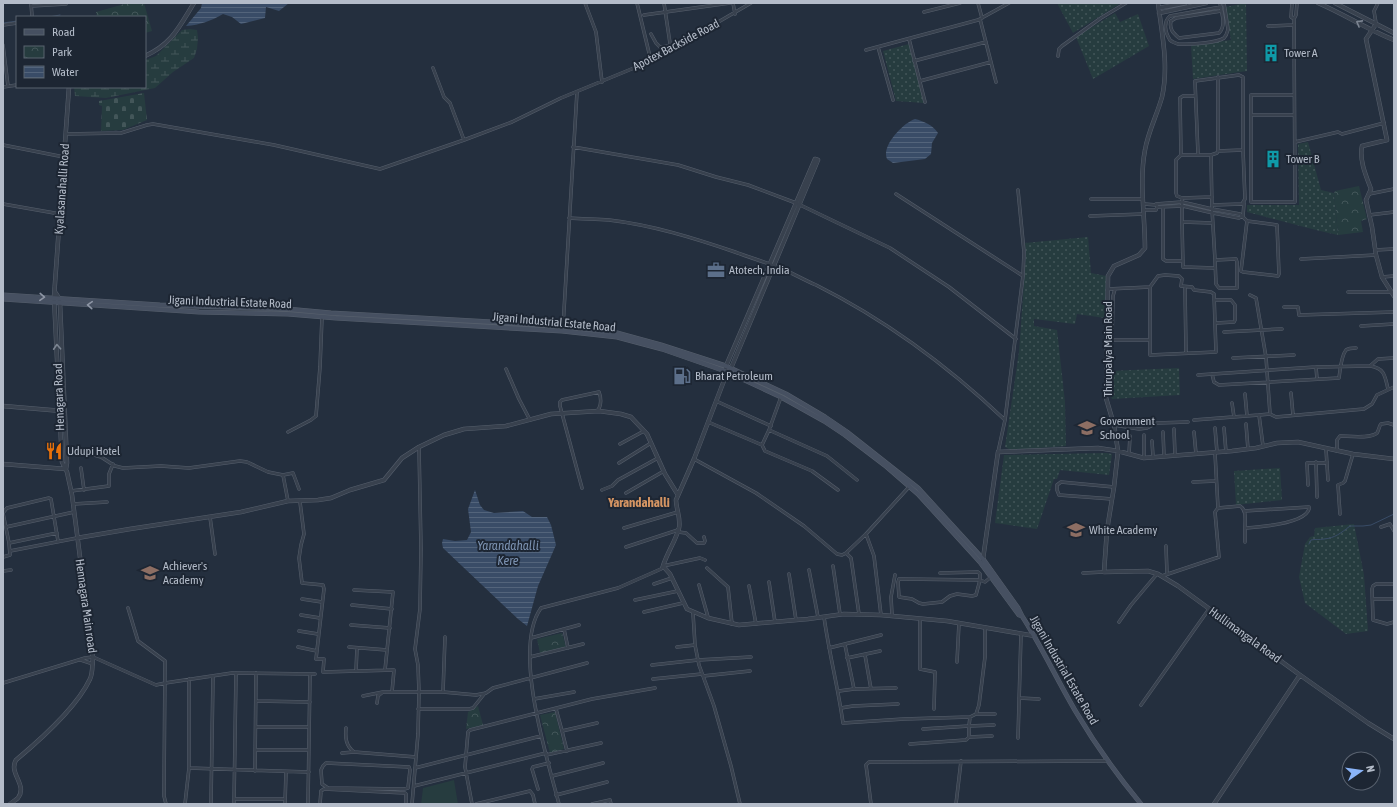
<svg xmlns="http://www.w3.org/2000/svg" width="1397" height="807" viewBox="0 0 1397 807" font-family="'Asap Condensed',sans-serif">
  <style>
    .grass { fill: url(#grass-dots) }
    .wetland { fill: url(#wetland-marsh) }
    .cemetery { fill: url(#cemetery-stones) }
    .park { fill: url(#park-crowns) }
    .pitch { fill: #263c3f }
    .water { fill: url(#water-rules) }
    .lines { fill: none; stroke-linecap: round; stroke-linejoin: round }
    .stream { stroke: #394c67; stroke-width: 1 }
    .minor-casing { stroke: #565f6c; stroke-width: 3.5 }
    .tertiary-casing { stroke: #565f6c; stroke-width: 4.5 }
    .secondary-casing { stroke: #565f6c; stroke-width: 5 }
    .minor { stroke: #38414e; stroke-width: 2.5 }
    .tertiary { stroke: #38414e; stroke-width: 3.5 }
    .secondary { stroke: #465061; stroke-width: 4 }
    .oneway { stroke: #7c8592 }
    .oneway2 { stroke: #8e96a5 }
    .labels { text-anchor: middle; dominant-baseline: central; stroke-width: 4; stroke-linejoin: round; paint-order: stroke }
    .street-label { font-size: 12px; fill: #b4bcc9; stroke: #1d2633 }
    .poi-label { font-size: 12px; fill: #b4bcc9; stroke: #1d2633; text-anchor: start }
    .neighbourhood-label { font-size: 13px; font-weight: bold; fill: #d59563; stroke: #1d2633 }
    .water-label { font-size: 13px; font-style: italic; fill: #7c92b1; stroke: #1d2633 }
  </style>
  <defs>
    <pattern id="grass-dots" width="8" height="8" patternUnits="userSpaceOnUse"><rect width="8" height="8" fill="#263c3f"/><path d="M2 2h.1M6 6h.1" fill="none" stroke="#435659" stroke-width="1.8" stroke-linecap="round"/></pattern>
    <pattern id="wetland-marsh" width="20" height="14" patternUnits="userSpaceOnUse"><rect width="20" height="14" fill="#263c3f"/><path d="M1 5h8M5 5V1M11 12h8M15 12V8" fill="none" stroke="#435659"/></pattern>
    <pattern id="cemetery-stones" width="16" height="16" patternUnits="userSpaceOnUse"><rect width="16" height="16" fill="#263c3f"/><path d="M2 7V4a2 2 0 0 1 4 0v3zM10 15v-3a2 2 0 0 1 4 0v3z" fill="#435659"/></pattern>
    <pattern id="park-crowns" width="20" height="18" patternUnits="userSpaceOnUse"><rect width="20" height="18" fill="#263c3f"/><path d="M2 6a3 3 0 1 1 6 0M12 15a3 3 0 1 1 6 0" fill="none" stroke="#435659"/></pattern>
    <pattern id="water-rules" width="6" height="5" patternUnits="userSpaceOnUse"><rect width="6" height="5" fill="#394c67"/><path d="M0 2.5h6" fill="none" stroke="#53647b"/></pattern>
  </defs>
  <rect width="100%" height="100%" fill="#242f3e"/>
  <path class="grass" d="M1057,3H1121L1073,33Z
    M1246,3L1247,71L1193,79L1191,45L1231,40L1225,7Z
    M1115,13L1120,22L1138,14L1149,46L1093,79L1076,37Z
    M909,44L924,103L896,101L883,51Z
    M1308,142L1321,190L1334,193L1338,235C1308,229 1278,220 1247,212V205H1299L1298,144Z
    M1088,237L1091,273L1106,276L1105,318L1077,314L1075,324L1034,319V326L1057,330L1065,402L1066,446L1011,450L1005,447L1019,352L1026,254L1025,243Z
    M1179,368L1180,395L1112,399L1109,389L1110,371Z
    M1106,453L1112,454L1109,475L1060,470L1057,479H1054L1037,529L995,523L1004,455Z
    M1280,468L1282,500L1236,505L1234,471Z
    M1354,524L1364,575L1368,631L1346,634L1305,603L1299,577L1305,544L1310,537L1314,536L1315,528Z"/>
  <path class="wetland" d="M190,29L197,30L198,38L197,49L194,58L173,72L155,88L106,98L75,96L74,87H145V60L156,56L182,30Z"/>
  <path class="cemetery" d="M144,93L147,120L123,130L101,131L102,106L99,105V101Z"/>
  <path class="park" d="M128,3H144L152,31L145,33V17H97L96,12Z
    M1359,186L1367,219L1361,221L1363,232L1338,235L1334,193L1335,191Z
    M562,633L566,647L540,653L537,639Z
    M478,706L483,725L466,729L468,712Z
    M555,712L564,749L550,753L540,715Z"/>
  <path class="pitch" d="M454,780L458,804H421L423,788Z"/>
  <path class="water" d="M202,3H289L279,11L266,7L265,18L241,24L232,17L223,14C211,21 200,25 186,26L201,8Z
    M915,119C923,121 933,125 938,133L932,143L931,154L925,159L893,163L887,159C881,146 903,123 915,119Z
    M475,490L480,505L484,510L494,513L523,511L532,517H547L551,525L556,545L538,586L527,626L518,619L443,548L442,543L443,539L455,541L467,540L471,532L468,509Z"/>
  <g class="lines">
    <path class="stream" d="M49,17L60,15
      M3,23L17,21
      M1309,544L1311,540C1315,539 1319,540 1324,539C1335,538 1341,533 1350,526H1363L1371,525L1394,514"/>
    <g class="minor-casing">
      <path id="minor" d="M31,3L32,16
        M585,3L596,32L602,82
        M637,3L651,61
        M664,3L671,50
        M733,3L735,14
        M978,3L982,18
        M1220,3C1221,12 1227,25 1219,33L1179,38C1173,33 1169,29 1171,21L1176,18L1221,11
        M1292,3L1291,17L1294,19L1296,15L1297,3
        M31,6L66,4
        M1221,7L1170,16C1163,22 1165,32 1170,40C1172,42 1175,43 1178,44C1187,45 1217,43 1224,38C1227,35 1227,33 1228,29L1224,3
        M924,12L960,3
        M644,15L730,3
        M980,19L996,82
        M1294,19L1295,202H1251V115H1294
        M1376,23L1374,11L1378,3
        M3,25L17,23
        M1268,26L1294,25
        M651,34L656,43L660,47L670,46
        M909,39L925,102
        M3,45L8,86
        M878,47L893,100
        M866,50L978,20L1009,3
        M1058,56L1059,49L1062,46L1101,18L1126,3
        M914,61L986,42
        M433,68L444,97L450,103L464,140
        M920,81L991,62
        M3,87L17,85
        M1195,96H1183L1180,98L1181,155L1176,160V193L1177,196L1182,198L1212,197
        M1251,115V95H1294
        M66,134L121,133L147,125L153,124L274,145L380,169L464,140L512,122L561,98L651,61L751,3
        M1295,142L1338,132L1342,134L1384,123
        M3,145L64,157
        M573,147L678,165L716,177L748,185L796,203L890,248L949,287L1016,339
        M1218,151V77
        M1198,154L1195,81L1239,75L1243,77V150L1245,199L1242,204L1212,205
        M1181,155H1211L1217,153L1218,151L1243,150
        M1211,155L1212,209L1215,260
        M896,194L1023,276
        M1369,194L1394,189
        M1182,198V222
        M1091,199H1143
        M3,204L60,214
        M1144,204L1157,205
        M1156,204L1182,202L1212,209L1240,214L1247,221L1277,225L1279,274L1278,276L1243,272L1241,271L1247,221
        M1163,207V259L1166,261H1183
        M1144,210H1156L1157,207L1183,206L1213,213L1239,218L1243,216
        M1369,215L1394,212
        M1090,216L1144,214
        M1243,216L1244,203
        M569,218C582,219 596,219 609,220C652,225 694,238 735,252C748,257 762,261 775,266C789,271 802,279 816,285C886,320 948,366 1005,420
        M1213,223L1182,222L1183,267L1215,268
        M1375,250L1394,249
        M1236,259L1237,262V288H1219L1216,284L1215,260Z
        M1301,259L1376,255
        M1165,275L1179,276L1182,279L1181,286L1192,287L1194,290L1211,292L1214,294L1216,352L1150,355V287L1158,276Z
        M1382,277L1394,276
        M1185,287L1186,353
        M1108,289L1150,287
        M1348,292H1391
        M1250,295L1256,298L1266,357L1270,414
        M1214,300H1231L1235,305V320L1234,322L1216,323
        M1284,307H1298L1299,315L1394,312
        M1361,326L1394,324
        M563,327L577,92
        M1224,332L1282,329
        M1107,340H1150
        M1112,340L1113,296L1115,289
        M1233,358L1294,355
        M1370,366L1378,359L1394,358
        M1316,367L1317,379
        M506,369L519,399L530,420
        M1212,374L1214,382L1219,385L1339,378C1340,371 1341,356 1346,350C1349,348 1353,348 1356,348
        M1198,375L1316,367L1370,366C1385,368 1385,377 1388,389
        M1291,393L1293,415
        M1245,394L1247,416
        M716,401L771,426
        M1232,403L1234,417
        M1194,420L1259,415
        M708,422L762,445L765,451L812,471L838,490
        M1246,424L1248,449
        M1114,425L1139,429L1147,428L1157,423L1188,422
        M1215,428L1217,452
        M1224,428L1226,452
        M1174,429L1175,455
        M769,430L827,456L857,480
        M288,432L311,420L316,416L320,367L322,317
        M1163,432L1164,456
        M1194,432L1196,454
        M1144,435V458
        M1152,441L1153,457
        M620,444L644,431
        M762,445L769,430L781,397
        M1263,446L1259,415L1270,414L1276,417L1364,409L1372,404L1377,395L1394,387
        M1326,449L1328,480
        M66,451L84,452L101,457L115,466L123,468L161,466L189,468L240,461L247,462L268,472L283,475L288,501
        M1337,451V440L1340,436C1348,436 1371,439 1377,433C1379,430 1379,426 1381,424L1388,423L1394,425
        M998,452L1005,420L1023,276L1024,252L1018,190
        M1129,454L1130,436
        M694,459L756,493L804,526L837,554L842,555L846,553L866,534L909,487
        M1316,462L1317,497
        M619,463L651,443
        M81,468L84,490
        M283,475L293,473L299,489
        M1193,482L1216,481
        M1308,485L1307,463H1323L1327,462
        M582,488L560,406V402L562,400L599,392C601,397 602,406 597,411
        M602,490L612,486L618,480L658,458
        M71,491L109,486V474L113,464
        M626,493L664,471
        M1112,499L1059,495L1057,490V485L1061,482L1114,487
        M300,502L304,534L301,545L299,558L302,583L323,585L324,589L316,659H324L323,672L394,670L392,692
        M73,504L107,502
        M1218,508L1240,506C1247,510 1245,521 1245,528C1259,527 1305,524 1309,509V507L1244,511
        M1340,514L1338,485L1343,483L1345,481L1353,454
        M210,517L215,554
        M6,527L74,512
        M1381,527L1390,524L1394,531
        M624,528L678,512
        M1245,528V542
        M678,532L686,533L697,543H704L705,541L704,537
        M866,534L874,556L881,615
        M9,543L57,533
        M1166,546L1167,574
        M626,547L678,530
        M10,551L77,538
        M846,553L851,558L859,614
        M3,557L10,555L9,543L3,513L7,508L49,498L51,499L58,541
        M833,566L840,614
        M707,568L728,587L732,624
        M809,570L818,617
        M3,571L11,570
        M940,573L978,572L980,574V580L902,579H899L898,582L899,597L912,599L919,603L923,604L942,602L950,596L957,594L972,596L976,595L980,580L985,582L991,577
        M1083,573L1104,572
        M789,574L796,620
        M1162,576L1219,557L1215,512L1218,508L1215,453
        M769,582L775,622
        M654,584L672,578
        M1394,584H1376L1373,586L1372,589L1373,620L1387,624L1394,622
        M699,585L708,617
        M749,586L756,624
        M354,590L393,592L385,670
        M302,599L322,602
        M1373,599H1394
        M635,600L678,591
        M352,605L392,609
        M128,608L138,641L165,661L164,796L166,804
        M644,612L683,603
        M693,613L695,645L699,665L714,706L731,766L740,804
        M301,615L320,618
        M892,615L891,597L895,575
        M824,617C829,653 838,687 843,723L904,719L970,717L976,714L979,705L985,657V627
        M920,619V669L935,672L934,709
        M1119,622L1131,605L1157,574
        M351,625L390,628
        M564,629L568,648
        M299,631L318,634
        M531,638L579,625
        M845,645L854,689
        M298,647L317,651
        M349,647L387,650
        M677,647L695,645
        M829,648L881,635
        M865,655L871,689
        M530,657L583,644
        M847,658L880,651
        M81,660L93,664
        M957,662L959,623
        M652,665L698,660L751,657
        M356,671L357,648
        M703,676L750,671
        M653,679L702,674
        M3,683L85,658L93,657L156,685L165,683L232,673L315,674
        M839,691L854,689L896,688
        M443,692L445,637
        M363,696L383,692H443L476,695L486,693L493,688L587,663
        M1019,698L1039,699
        M534,699L574,692
        M256,701L310,702
        M377,703L378,696L383,692
        M1141,705L1209,609
        M841,708L853,706L898,704
        M418,709H469L473,708L485,693
        M556,709L562,731
        M976,714H995
        M256,727H309
        M346,728C345,738 346,746 354,752L416,757
        M923,729L969,726L970,717
        M969,737L992,736
        M1018,738L1021,634
        M910,744L966,740L969,737V726L994,725
        M255,750H309
        M567,751L562,731L597,723
        M342,753L354,752
        M546,755L601,743
        M326,763L409,767L410,770L408,788L404,789L328,788L322,784L321,770L323,766Z
        M189,768L309,772
        M415,768L541,736
        M255,771L256,673
        M552,776L603,763
        M414,786L546,753
        M538,789L532,769L533,767L549,763
        M556,795L607,782
        M234,799H285
        M185,804L189,768V679
        M211,804L213,676
        M234,804L236,673
        M285,804L286,772
        M308,804L310,674
        M320,804L321,791L324,789L405,793L406,794V804
        M412,804L418,734L419,692L418,665L415,649L420,609L421,549L419,447
        M472,804L465,767L468,732L470,730L592,699L655,688
        M476,804L530,791L533,795L535,804
        M559,804C547,758 512,648 541,608L618,588L661,569L663,566L700,558L705,560
        M592,804L610,800L611,804
        M871,804L866,765L869,762L1107,761
        M956,804L961,761"/>
    </g>
    <g class="tertiary-casing">
      <path id="tertiary" d="M1158,3C1162,34 1169,66 1162,97C1157,115 1148,132 1145,150C1139,180 1145,217 1145,248L1139,255L1114,266L1108,276L1106,398L1114,425L1118,451L1114,487L1107,530L1104,572L1148,571L1158,574L1178,586L1300,675L1368,723L1394,739
        M1318,3C1344,14 1368,30 1394,40
        M1335,3L1394,33
        M1159,8L1185,3
        M1159,13L1206,3
        M1376,24L1366,39L1387,140L1362,146C1359,160 1366,176 1371,189L1366,200L1372,227L1376,255L1382,277L1394,296
        M145,56C172,44 179,27 194,3
        M815,159L818,160L729,373L725,378L726,366Z
        M55,292L59,298L60,304L67,463L66,469
        M725,378L694,459L676,500C676,509 681,518 679,528C676,540 667,553 663,566L670,574L687,609L708,618L739,625L808,619L844,614L881,615L947,621L1035,636
        M3,406L62,411
        M3,464L66,469
        M77,538L130,529L241,512L288,501L318,500L331,498L350,490L384,480L402,458L419,447L444,435L464,429L506,426L551,414L599,411L621,414L631,417L647,434L665,474L678,495
        M982,561L983,559L998,452L1098,448L1118,451L1144,458L1232,451L1256,448L1277,443L1298,442L1353,454L1394,459
        M10,804C12,802 16,800 18,798C28,785 8,773 16,760C40,740 77,707 90,679C93,673 92,665 93,658L72,495L67,472L62,462L54,297L69,87
        M1214,804L1300,675"/>
    </g>
    <g class="secondary-casing">
      <path id="secondary" d="M3,295L160,305L287,309L331,313L563,326L617,333L661,345L726,366L786,394L825,417L847,432L918,488L983,559L1018,608L1022,616
        M3,299L199,312L288,314L336,318L562,331L617,337L662,349L725,371L781,397L824,421L845,435L887,467L918,494L980,562L1019,615L1022,616C1042,647 1057,680 1076,712C1095,744 1117,775 1141,804"/>
    </g>
    <use href="#minor" class="minor"/>
    <use href="#tertiary" class="tertiary"/>
    <use href="#secondary" class="secondary"/>
  </g>
  <defs><path id="oneway-chevron" d="M-2-3.5L2.5 0L-2 3.5" fill="none" stroke-width="1.6" stroke-linecap="round" stroke-linejoin="round"/></defs>
  <g class="oneway">
    <use href="#oneway-chevron" transform="translate(1359 23) rotate(-151)"/>
    <use href="#oneway-chevron" transform="translate(57 347) rotate(-93)"/>
  </g>
  <g class="oneway2">
    <use href="#oneway-chevron" transform="translate(42 297) rotate(3)"/>
    <use href="#oneway-chevron" transform="translate(90 305) rotate(-176)"/>
  </g>
  <defs>
    <g id="building-bare" transform="scale(1.38)"><path d="M-4-6H4V6H1V3H-1V6H-4ZM-2.5-4.3h1.7v1.8h-1.7ZM.8-4.3h1.7v1.8H.8ZM-2.5-1h1.7V.8h-1.7ZM.8-1h1.7V.8H.8Z" fill="#0f9aa8" stroke="#1d2633" stroke-width="2.5" paint-order="stroke"/></g>
    <g id="office-bare" transform="scale(1.38)"><path d="M-6-3h4V-5.5h4V-3h4V5H-6ZM-1-4.5V-3h2v-1.5ZM-6 0V1H6V0Z" fill="#5c6f8a" stroke="#1d2633" stroke-width="2.5" paint-order="stroke"/></g>
    <g id="fuel-bare" transform="scale(1.38)"><path d="M-5.5-6h7V0h2V4h1.3V-2.5L3-4.5l.8-.8L6-3V5H2.5V1h-1V6h-7ZM-4.2-4.7v3.2H.2V-4.7Z" fill="#5c6f8a" stroke="#1d2633" stroke-width="2.5" paint-order="stroke"/></g>
    <g id="school-bare" transform="scale(1.38)"><path d="M0-5L7-2L0 1L-7-2ZM-4 1L0 2.5L4 1V4Q0 6-4 4Z" fill="#8d6e63" stroke="#1d2633" stroke-width="2.5" paint-order="stroke"/></g>
    <g id="restaurant-bare" transform="scale(1.38)"><path d="M-5-6h1v4h1v-4h1v4h1v-4h1v5L-1.5 .5V6h-2V.5L-5-1ZM5-6V6H3V1.5H1.5Q1.5-4 5-6Z" fill="#e8710a" stroke="#1d2633" stroke-width="2.5" paint-order="stroke"/></g>
  </defs>
  <g fill-rule="evenodd">
    <use href="#building-bare" x="1271" y="53"/>
    <use href="#building-bare" x="1273" y="159"/>
    <use href="#office-bare" x="716" y="270"/>
    <use href="#fuel-bare" x="682" y="376"/>
    <use href="#school-bare" x="1087" y="428"/>
    <use href="#restaurant-bare" x="54" y="451"/>
    <use href="#school-bare" x="1076" y="530"/>
    <use href="#school-bare" x="150" y="573"/>
  </g>
  <g class="labels">
    <g class="street-label">
      <text transform="translate(676 45) rotate(-28)">Apotex Backside Road</text>
      <text transform="translate(62 189) rotate(-86)">Kyalasanahalli Road</text>
      <text transform="translate(230 302) rotate(2)">Jigani Industrial Estate Road</text>
      <text transform="translate(554 322) rotate(5)">Jigani Industrial Estate Road</text>
      <text transform="translate(1108 349) rotate(-90)">Thirupalya Main Road</text>
      <text transform="translate(59 397) rotate(-92)">Henagara Road</text>
      <text transform="translate(86 606) rotate(82)">Hennagara Main road</text>
      <text transform="translate(1245 635) rotate(36)">Hullimangala Road</text>
      <text transform="translate(1064 670) rotate(60)">Jigani Industrial Estate Road</text>
    </g>
    <g class="poi-label">
      <text x="1284" y="53">Tower A</text>
      <text x="1286" y="159">Tower B</text>
      <text x="729" y="270">Atotech, India</text>
      <text x="695" y="376">Bharat Petroleum</text>
      <text x="1100" y="421">Government<tspan x="1100" dy="14">School</tspan></text>
      <text x="67" y="451">Udupi Hotel</text>
      <text x="1089" y="530">White Academy</text>
      <text x="163" y="566">Achiever's<tspan x="163" dy="14">Academy</tspan></text>
    </g>
    <g class="neighbourhood-label">
      <text x="639" y="502">Yarandahalli</text>
    </g>
    <g class="water-label">
      <text x="508" y="545">Yarandahalli<tspan x="508" dy="15">Kere</tspan></text>
    </g>
  </g>
  <rect width="1397" height="807" fill="none" stroke="#b4bcc9" stroke-width="8"/>
  <rect x="16" y="16" width="130" height="72" fill="#1d2633" stroke="#59626f"/>
  <rect x="24" y="29" width="20" height="6" fill="#465061" stroke="#59626f"/>
  <text x="52" y="36" font-size="12" fill="#b4bcc9">Road</text>
  <rect x="24" y="46" width="20" height="12" fill="url(#park-crowns)" stroke="#59626f"/>
  <text x="52" y="56" font-size="12" fill="#b4bcc9">Park</text>
  <rect x="24" y="66" width="20" height="12" fill="url(#water-rules)" stroke="#59626f"/>
  <text x="52" y="76" font-size="12" fill="#b4bcc9">Water</text>
  <g transform="translate(1361 771) rotate(77)"><circle r="19" fill="#1d2633" stroke="#59626f"/>
  <path d="M0-3L7 15L0 10L-7 15Z" fill="#8ab4f8"/>
  <text y="-6" font-size="11" font-weight="bold" text-anchor="middle" fill="#b4bcc9">N</text>
  </g>
</svg>
